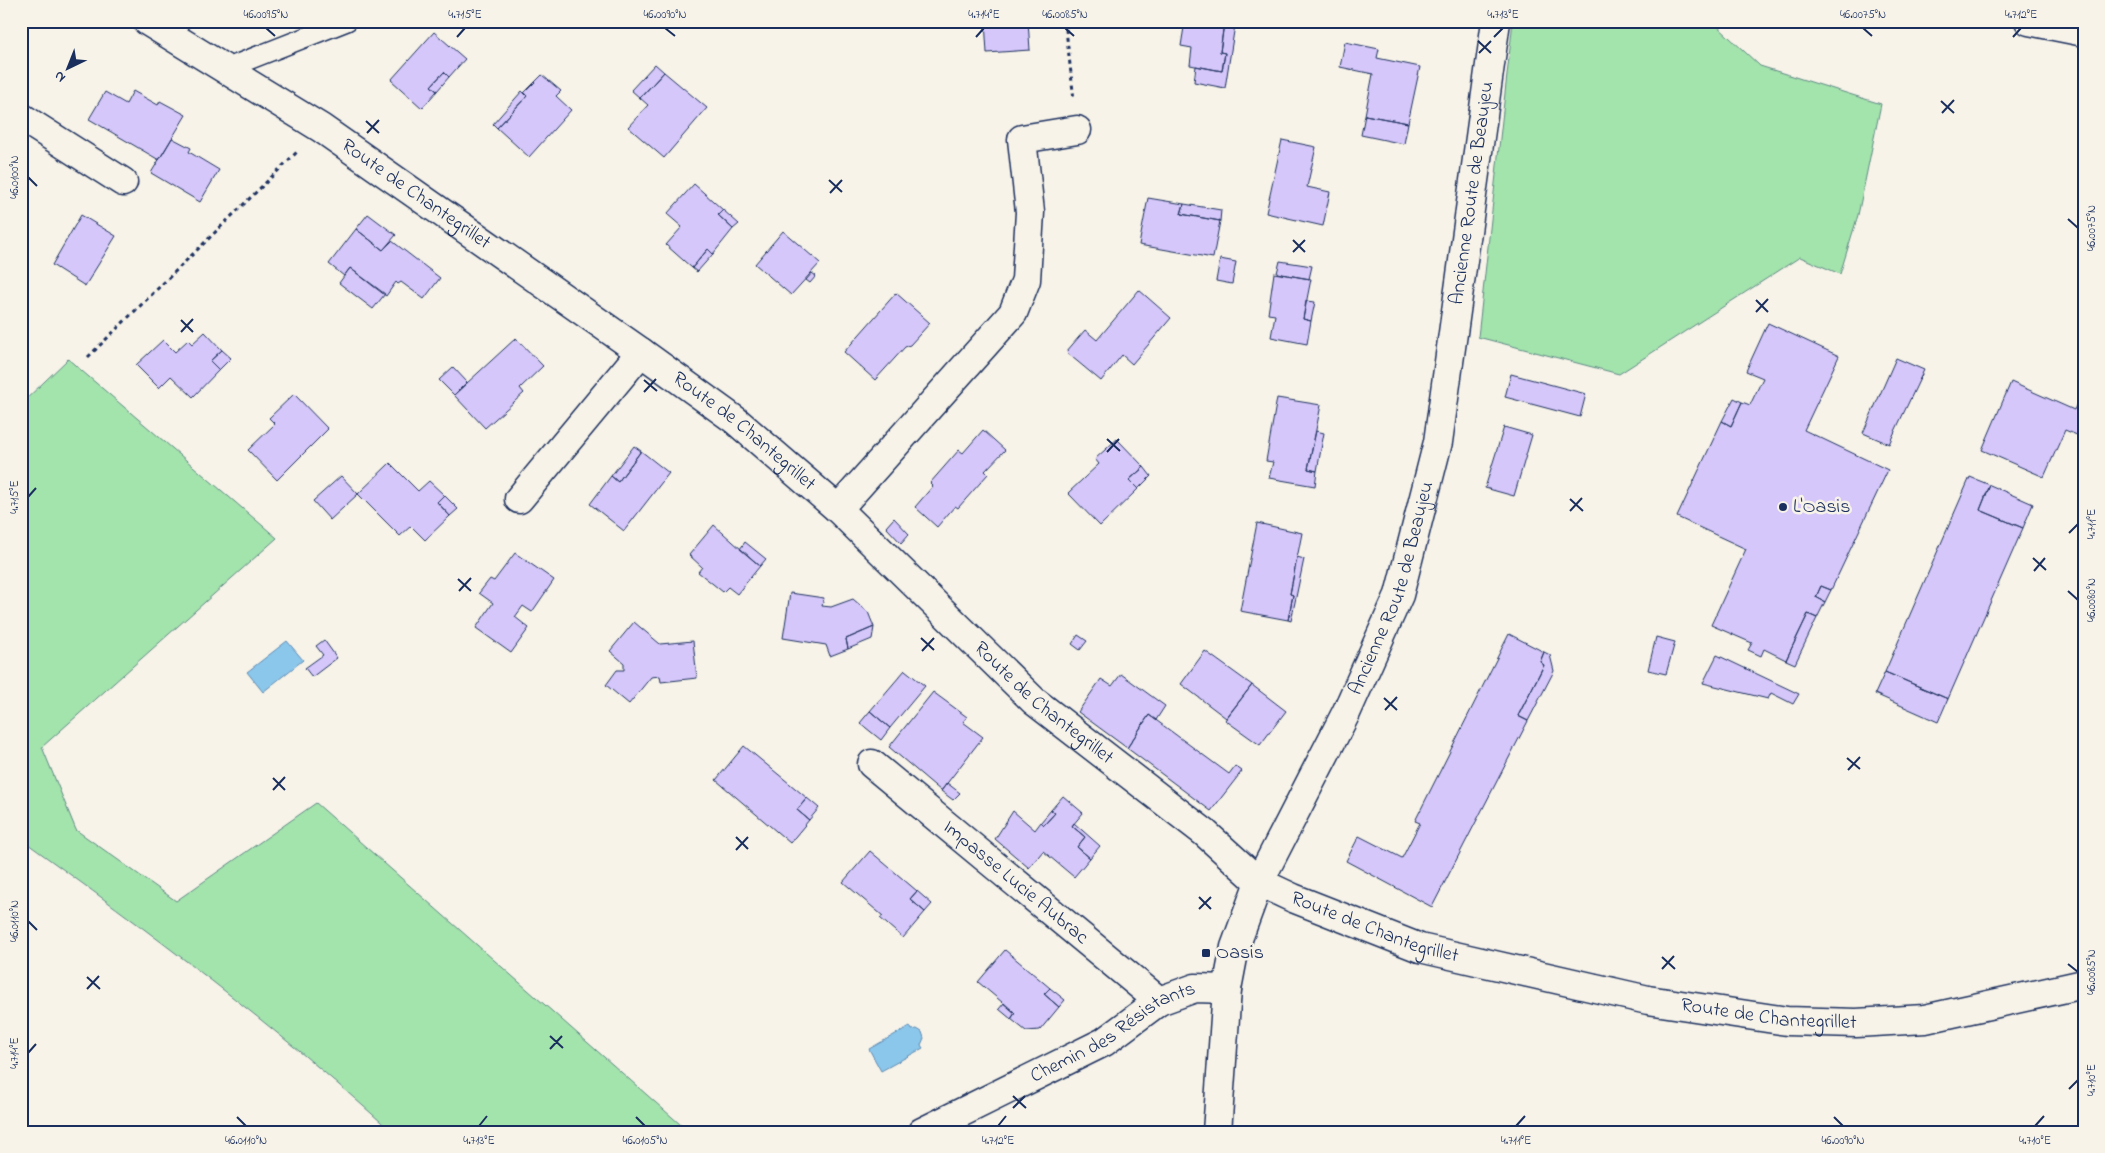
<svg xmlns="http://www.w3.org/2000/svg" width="2105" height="1153" viewBox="0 0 2105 1153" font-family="'Indie Flower',sans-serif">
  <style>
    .green { fill: #a3e3ac; stroke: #5f8985 }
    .water { fill: #8bc7eb; stroke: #5e8ab3 }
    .building { fill: #d5c7f9; stroke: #1b2f5e }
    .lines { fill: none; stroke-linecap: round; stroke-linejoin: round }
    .service-casing { stroke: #1b2f5e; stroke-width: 22 }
    .minor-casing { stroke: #1b2f5e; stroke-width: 31 }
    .path { stroke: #1b2f5e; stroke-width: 3; stroke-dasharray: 4 4; stroke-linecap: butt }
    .service { stroke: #f7f3e8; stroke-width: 19 }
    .minor { stroke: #f7f3e8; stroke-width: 28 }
    .ticks { fill: none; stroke: #1b2f5e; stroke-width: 2 }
    .poi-dot { fill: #1b2f5e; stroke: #f7f3e8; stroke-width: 2 }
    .labels { text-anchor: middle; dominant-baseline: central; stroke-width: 5; stroke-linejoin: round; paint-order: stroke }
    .street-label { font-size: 20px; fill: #1b2f5e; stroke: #f7f3e8 }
    .poi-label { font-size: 20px; fill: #1b2f5e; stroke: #f7f3e8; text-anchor: start }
    .neatline { fill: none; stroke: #1b2f5e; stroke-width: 2 }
    .ticks-label { font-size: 12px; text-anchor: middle; fill: #1b2f5e }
  </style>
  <rect width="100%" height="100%" fill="#f7f3e8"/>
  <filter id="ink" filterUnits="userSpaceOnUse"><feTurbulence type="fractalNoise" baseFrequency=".02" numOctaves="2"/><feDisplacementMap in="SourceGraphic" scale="10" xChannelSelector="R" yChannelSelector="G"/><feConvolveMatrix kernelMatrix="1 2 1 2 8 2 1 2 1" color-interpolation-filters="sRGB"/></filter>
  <g filter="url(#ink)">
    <path class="green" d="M1513,21H1710L1714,23L1760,66L1881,104L1858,215L1840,274L1800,257L1619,374L1478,337Z
      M68,359L277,538L42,747L76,830L176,901L316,803L689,1132H392C276,1026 149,931 21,839V404Z"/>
    <path class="water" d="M287,641L303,660L263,692L247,672Z
      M910,1026L912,1030L917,1029L922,1032L924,1038L921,1045L923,1048L881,1071L869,1049Z"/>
    <path class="building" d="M985,21H1028L1030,50L987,53Z
      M1098,21H1120L1101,23Z
      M1185,21H1235V25L1224,23L1220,52L1225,53L1222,71L1190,65L1192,48L1181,46Z
      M1224,23L1235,25L1225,88L1194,82L1196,66L1222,71L1225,53L1220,52Z
      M434,32L465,59L449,77L444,72L431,86L437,91L422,108L391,80Z
      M1345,42L1379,49L1377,58L1420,67L1408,123L1365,115L1373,74L1340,67Z
      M655,64L664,72L640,98L631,90Z
      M444,72L449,77L437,91L431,86Z
      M664,72L707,108L664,158L628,127L648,105L640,98Z
      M542,75L561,91L556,96L571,110L529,157L497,128L527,96L524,93Z
      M133,91L158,105L160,101L186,115L159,160L89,119L105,92L126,104Z
      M522,91L527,96L497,128L493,124Z
      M1365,115L1408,123L1404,144L1361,135Z
      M172,138L191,148L189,152L219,170L200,202L151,173Z
      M1282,140L1316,147L1307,187L1330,192L1323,226L1266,213Z
      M694,184L723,210L718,215L733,229L713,254L708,249L692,268L666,245L682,227L667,214Z
      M21,194L26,197L21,205Z
      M1148,198L1184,204L1181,214L1220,221L1213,258L1139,245Z
      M1184,204L1221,210L1220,221L1181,214Z
      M723,210L739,224L733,229L718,215Z
      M368,214L396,235L383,250L356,229Z
      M81,215L116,236L85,286L52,265Z
      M356,229L383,250L392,241L440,278L424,299L401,282L398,284L396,282L386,296L350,268L344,276L329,264Z
      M783,231L820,263L791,295L755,264Z
      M708,249L713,254L697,272L692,268Z
      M1220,259L1236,262L1232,284L1216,281Z
      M1280,261L1312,266L1309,279L1277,273Z
      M350,268L385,294L373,309L339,283Z
      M812,273L816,276L810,283L806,280Z
      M1274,273L1311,279L1303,319L1311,321L1307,344L1271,337L1275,315L1268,314Z
      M1139,290L1171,318L1132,364L1122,355L1101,381L1066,352L1085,330L1097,340Z
      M896,293L930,323L910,345L905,347L875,380L844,352Z
      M1306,301L1315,302L1311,321L1303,319Z
      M1768,323L1839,356L1804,430L1888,470L1831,590L1821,586L1816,597L1825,602L1817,618L1808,614L1786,660L1764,649L1761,656L1748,650L1752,643L1711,625L1746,549L1677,517L1722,421L1731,426L1742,402L1750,405L1763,378L1746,371Z
      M205,332L222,350L210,361L219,370L193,397L171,376L159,388L136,365L163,340L175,352L188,340L192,344Z
      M516,338L543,366L520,388L524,393L485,428L454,395Z
      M222,350L231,358L219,370L210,361Z
      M1896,358L1924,370L1889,444L1863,433Z
      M453,367L467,382L454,395L439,380Z
      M1511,374L1586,394L1580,417L1505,397Z
      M2011,382L2074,410L2084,387V438L2065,430L2044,477L1982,450Z
      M294,394L328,429L277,480L248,450L275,424L269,418Z
      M1277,398L1321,405L1308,469L1317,471L1315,486L1269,478L1273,462L1266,461Z
      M1734,398L1742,402L1731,426L1722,421Z
      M1504,427L1532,435L1514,496L1485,488Z
      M983,430L1005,450L985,471L988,474L958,508L955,506L937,527L915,507L933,486L930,483L959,450L963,453Z
      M1316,431L1324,433L1317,471L1308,469Z
      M1117,439L1144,467L1129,480L1138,489L1100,526L1068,493L1099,464L1095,459Z
      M634,446L641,451L618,482L611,476Z
      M641,451L669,473L624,531L590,504L611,476L618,482Z
      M390,463L418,491L429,481L444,495L437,502L450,516L425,540L411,526L400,536L358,494Z
      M1144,467L1151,476L1138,489L1129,480Z
      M341,476L358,494L330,520L313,501Z
      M1970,477L1990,485L1980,510L2023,528L1948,699L1885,672Z
      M1990,485L2033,504L2023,528L1980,510Z
      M444,495L458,509L450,516L437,502Z
      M894,518L909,534L901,543L886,527Z
      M1257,523L1302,533L1290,594L1293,595L1288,620L1240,611Z
      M714,525L760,566L737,594L728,587L723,592L698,572L702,567L689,555Z
      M745,542L766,559L760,566L740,549Z
      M515,553L554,580L532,612L523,606L515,617L529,628L511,653L476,628L493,603L479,593L490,579L494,581Z
      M1297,557L1304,559L1291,621L1288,620L1293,595L1290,594Z
      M1821,586L1831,590L1825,602L1816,597Z
      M790,593L824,598L822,606L831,607L853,599L868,612L874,627L846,639L848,649L830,656L826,645L783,638Z
      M1808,614L1817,618L1795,664L1786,660Z
      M634,622L660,644L693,641L697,678L661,682L660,676L651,677L629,704L606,685L617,670H624V663L610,651Z
      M874,627L872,639L848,649L846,639Z
      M1509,634L1544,652L1540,662L1544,665L1518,716L1528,721L1432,907L1346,861L1359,836L1402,858L1420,823L1415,821Z
      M1078,635L1087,641L1080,650L1072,644Z
      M1656,637L1675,642L1666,674L1648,670Z
      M324,640L337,658L312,677L305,668L323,655L316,646Z
      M1205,651L1252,685L1226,718L1181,684Z
      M1544,652L1550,655L1554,671L1528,721L1518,716L1544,665L1540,662Z
      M1717,655L1799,694L1793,704L1771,693L1768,699L1703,683Z
      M905,670L925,686L890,728L870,711Z
      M1885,672L1948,699L1938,722L1875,694Z
      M1121,674L1165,706L1156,720L1149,715L1127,748L1078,712L1101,679L1112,686Z
      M1252,685L1286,711L1260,745L1225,720Z
      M933,692L967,717L963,722L983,737L941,791L889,747Z
      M870,711L890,728L881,740L860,723Z
      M1149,715L1229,774L1235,766L1242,771L1211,811L1127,748Z
      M744,746L807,798L797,810L809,820L790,843L716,780Z
      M947,783L960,793L953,800L941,791Z
      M1063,796L1083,813L1072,826L1085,837L1077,847L1090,858L1074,877L1043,851L1029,868L995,839L1013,811L1035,830L1041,822L1044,825L1055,813L1051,810Z
      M807,798L819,808L809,820L797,810Z
      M1051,810L1055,813L1044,825L1041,822Z
      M1074,823L1100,846L1090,858L1077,847L1085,837L1072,826Z
      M870,851L917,891L910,899L925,912L903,938L880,918L883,916L843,882Z
      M917,891L932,904L925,912L910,899Z
      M1005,950L1050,988L1044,994L1059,1007L1040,1030L1026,1031L1011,1019L1015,1013L978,982Z
      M1050,988L1065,1000L1059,1007L1044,994Z
      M1004,1003L1015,1013L1011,1019L999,1009Z"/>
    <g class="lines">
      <g class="service-casing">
        <path id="service" d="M225,69L347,21"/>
      </g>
      <g class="minor-casing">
        <g id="minor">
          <path id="s1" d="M147,21L321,128L641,352L735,420L838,509L1034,701L1205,833L1259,882L1293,898L1420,948L1648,1000L1787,1021L1856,1023L1925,1019L2084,984"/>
          <path d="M2029,21L2084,32"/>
          <path d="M21,117L123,182"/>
          <path d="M519,499L641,352"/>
          <path d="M838,509L1013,313L1026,280L1030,212L1022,139L1077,130"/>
          <path id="s2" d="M872,764L1159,1001"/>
          <path id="s3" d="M922,1132L1104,1042L1159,1001L1195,988L1227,989"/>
          <path id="s4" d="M1217,1132L1227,989L1235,947L1259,882L1346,713L1399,595L1438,442L1496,21"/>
        </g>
      </g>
      <path class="path" d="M1065,21L1074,100
        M88,357L299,150"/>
      <use href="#service" class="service"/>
      <use href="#minor" class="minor"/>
    </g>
  </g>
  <path class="ticks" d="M266,28L275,36M665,28L675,36M1065,28L1074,36M1863,28L1872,36M457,37L465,28M976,37L984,28M1494,37L1503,28M2013,37L2021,28M1478,41L1491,53M1479,53L1491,41M1941,101L1954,113M1942,113L1954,100M366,121L379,133M367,133L379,120M28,177L37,186M829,180L842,192M830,193L842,180M2068,219L2078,228M1293,240L1305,252M1293,252L1305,240M1756,300L1768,312M1756,312L1768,299M181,320L193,332M181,332L193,319M644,380L657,391M644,392L656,379M1107,439L1120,451M1107,452L1119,439M28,497L36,488M1570,499L1583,511M1570,511L1582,498M2069,533L2078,524M2033,558L2046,570M2034,571L2045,558M458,579L471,591M459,591L471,578M2068,591L2078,600M921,638L934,650M922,651L934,638M1384,698L1397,710M1385,710L1397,697M1847,758L1860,769M1848,770L1860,757M273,778L285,790M273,790L285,777M736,837L748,849M736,850L748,837M1199,897L1211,909M1199,909L1211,897M28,921L37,930M1662,957L1675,969M2068,964L2078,972M1662,969L1674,956M87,977L100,989M87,989L99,976M550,1036L563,1048M550,1049L562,1036M28,1053L36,1044M2069,1089L2078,1080M1013,1096L1026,1108M1013,1108L1025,1096M237,1117L246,1126M636,1117L645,1126M1834,1117L1843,1126M479,1126L487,1116M998,1126L1006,1116M1516,1126L1525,1116M2035,1126L2044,1116"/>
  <g class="poi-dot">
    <circle cx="1783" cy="507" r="5"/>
    <rect x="1201" y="948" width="10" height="10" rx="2.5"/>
  </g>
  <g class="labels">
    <g class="street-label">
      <text stroke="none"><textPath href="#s4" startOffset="984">Ancienne Route de Beaujeu</textPath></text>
      <text stroke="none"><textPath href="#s1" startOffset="320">Route de Chantegrillet</textPath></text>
      <text stroke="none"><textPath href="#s1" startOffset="725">Route de Chantegrillet</textPath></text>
      <text stroke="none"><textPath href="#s4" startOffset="579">Ancienne Route de Beaujeu</textPath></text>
      <text stroke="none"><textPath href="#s1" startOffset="1130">Route de Chantegrillet</textPath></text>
      <text stroke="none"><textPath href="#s2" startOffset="186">Impasse Lucie Aubrac</textPath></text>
      <text stroke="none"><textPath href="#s1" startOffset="1535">Route de Chantegrillet</textPath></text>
      <text stroke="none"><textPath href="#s1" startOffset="1940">Route de Chantegrillet</textPath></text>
      <text stroke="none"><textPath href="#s3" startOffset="216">Chemin des Résistants</textPath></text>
    </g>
    <g class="poi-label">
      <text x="1793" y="507">L'Oasis</text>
      <text x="1216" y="953">Oasis</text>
    </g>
  </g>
  <rect width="2105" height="1153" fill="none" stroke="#f7f3e8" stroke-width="55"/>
  <g transform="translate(68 68) rotate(223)" stroke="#f7f3e8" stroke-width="4" paint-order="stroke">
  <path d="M0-4L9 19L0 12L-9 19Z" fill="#1b2f5e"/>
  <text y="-8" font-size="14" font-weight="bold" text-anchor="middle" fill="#1b2f5e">N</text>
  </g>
  <rect x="28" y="28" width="2050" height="1098" class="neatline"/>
  <g class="ticks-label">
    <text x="266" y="18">46.0095°N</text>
    <text x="465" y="18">4.715°E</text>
    <text x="665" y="18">46.0090°N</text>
    <text x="984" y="18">4.714°E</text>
    <text x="1065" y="18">46.0085°N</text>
    <text x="1503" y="18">4.713°E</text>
    <text x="1863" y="18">46.0075°N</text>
    <text x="2021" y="18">4.712°E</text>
    <text transform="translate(14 177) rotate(-90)" y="4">46.0100°N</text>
    <text transform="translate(2091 228) rotate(-90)" y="4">46.0075°N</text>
    <text transform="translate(14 497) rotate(-90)" y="4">4.715°E</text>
    <text transform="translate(2091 524) rotate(-90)" y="4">4.711°E</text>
    <text transform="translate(2091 600) rotate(-90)" y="4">46.0080°N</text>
    <text transform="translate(14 921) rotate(-90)" y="4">46.0110°N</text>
    <text transform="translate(2091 972) rotate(-90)" y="4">46.0085°N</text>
    <text transform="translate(14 1053) rotate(-90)" y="4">4.714°E</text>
    <text transform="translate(2091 1080) rotate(-90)" y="4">4.710°E</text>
    <text x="246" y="1144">46.0110°N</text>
    <text x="479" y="1144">4.713°E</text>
    <text x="645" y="1144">46.0105°N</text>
    <text x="998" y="1144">4.712°E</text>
    <text x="1516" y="1144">4.711°E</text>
    <text x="1843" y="1144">46.0090°N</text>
    <text x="2035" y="1144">4.710°E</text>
  </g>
</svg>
